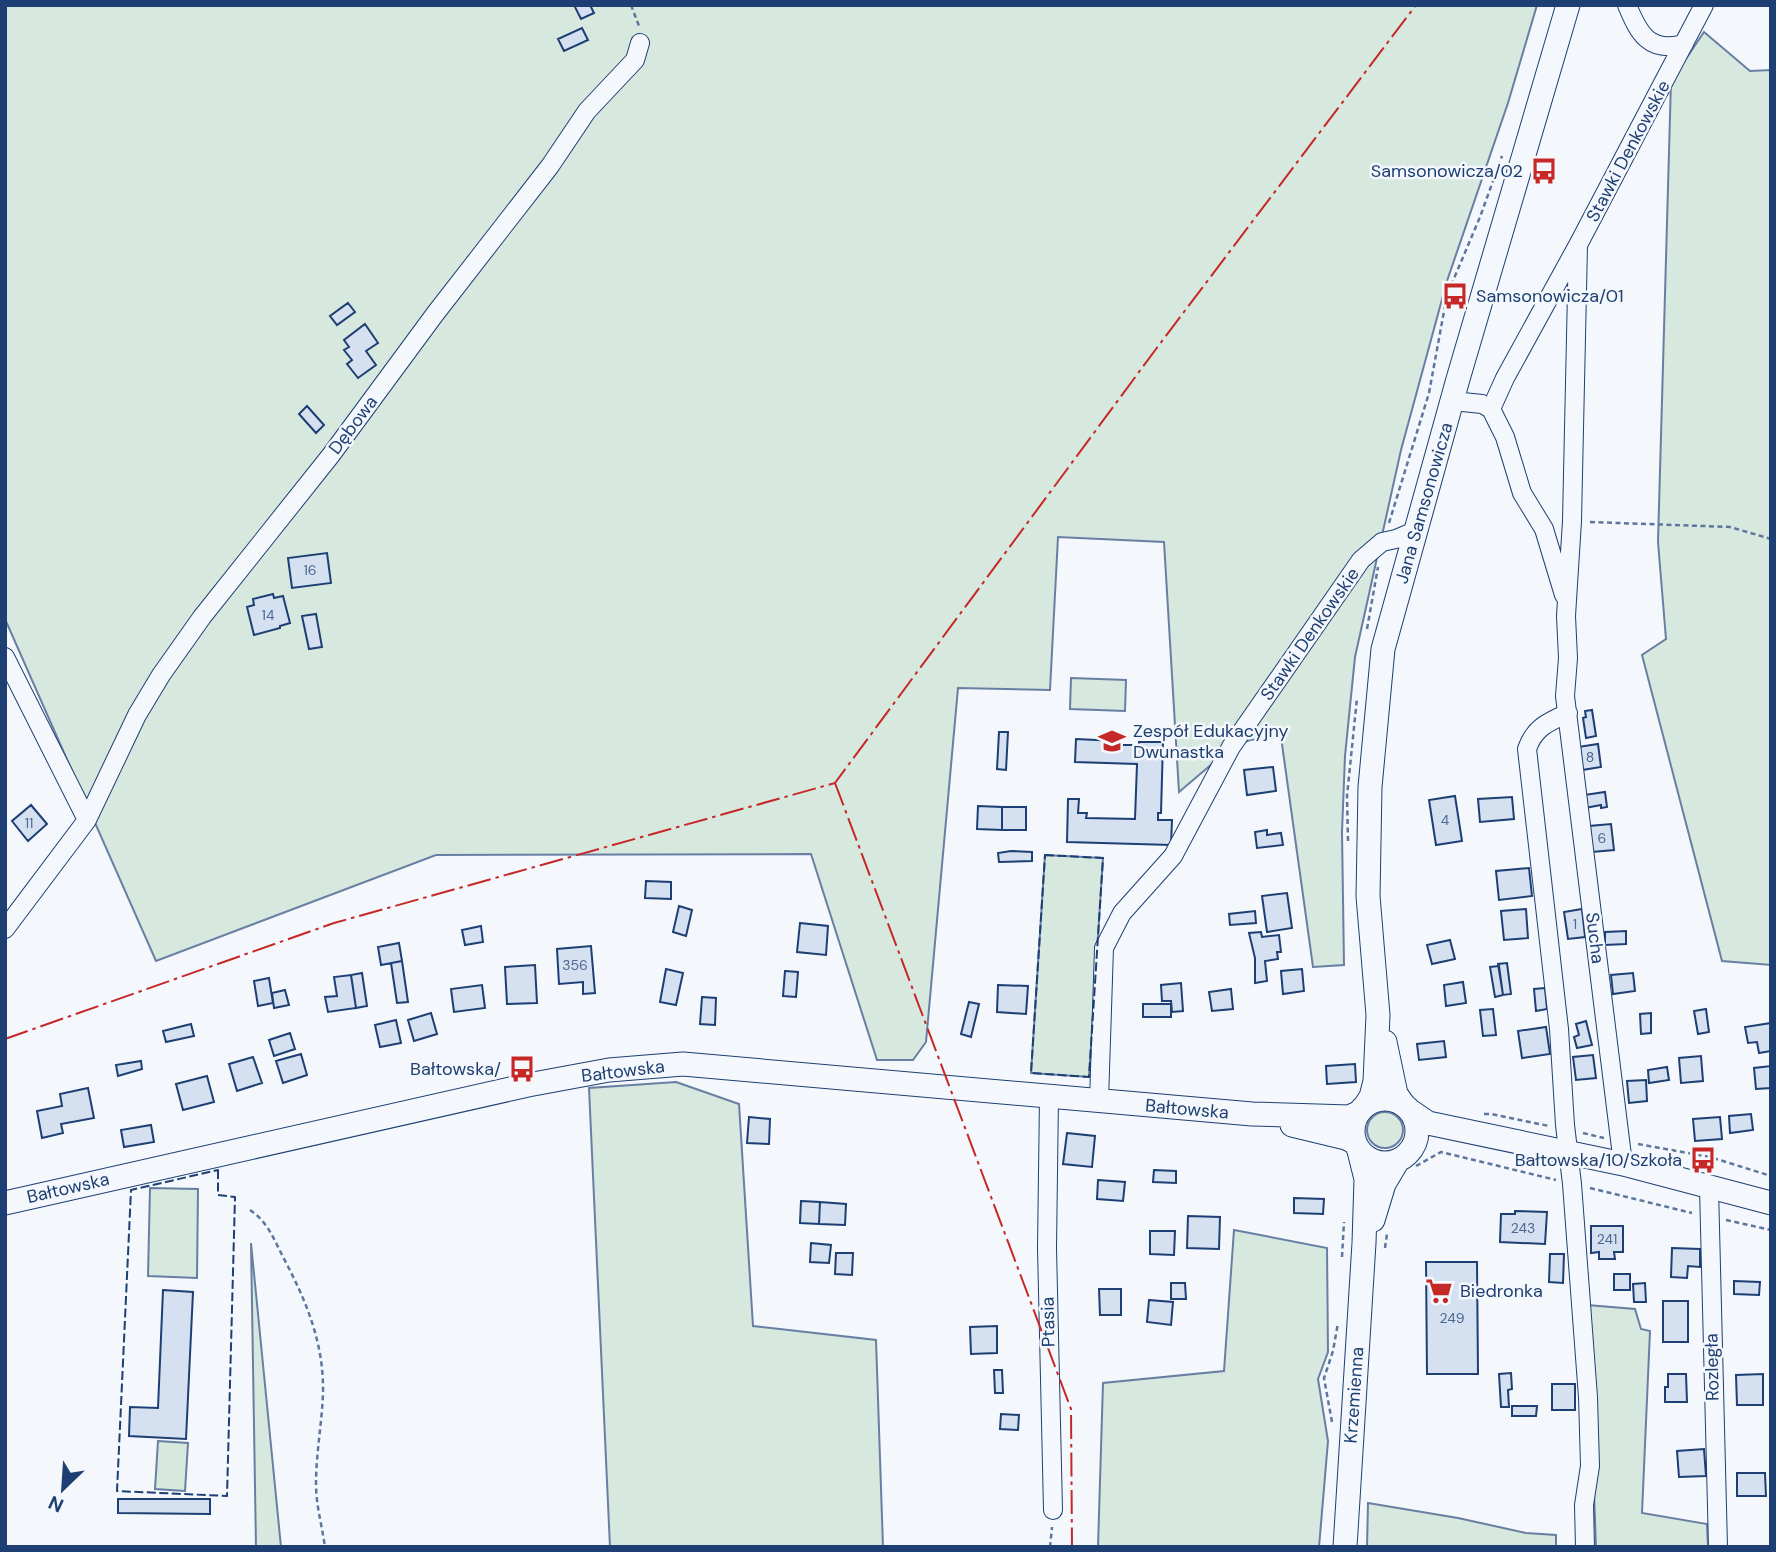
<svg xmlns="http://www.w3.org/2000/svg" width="1776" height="1552" viewBox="0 0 1776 1552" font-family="'DM Sans',sans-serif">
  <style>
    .green { fill: #d7e8df; stroke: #687fa3; stroke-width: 2 }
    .building { fill: #d5e0f0; stroke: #1d3f73; stroke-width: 2 }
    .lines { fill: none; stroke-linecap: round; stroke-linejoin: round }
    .minor-casing { stroke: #1d3f73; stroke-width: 20 }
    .major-casing { stroke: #1d3f73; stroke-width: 25 }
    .path { stroke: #5e769c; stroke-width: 2.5; stroke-dasharray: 5 3.5; stroke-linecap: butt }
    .minor { stroke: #f4f7fb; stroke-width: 18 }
    .major { stroke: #f4f7fb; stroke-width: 23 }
    .fence { stroke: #1d3f73; stroke-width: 2; stroke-dasharray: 9 3.5; stroke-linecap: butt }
    .power { stroke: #c62828; stroke-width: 2; stroke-dasharray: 24 5 3.5 5; stroke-linecap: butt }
    .labels { text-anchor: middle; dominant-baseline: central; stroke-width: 5; stroke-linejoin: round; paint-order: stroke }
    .number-label { font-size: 14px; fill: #4b6792 }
    .street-label { font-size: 18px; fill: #1d3f73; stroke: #f4f7fb }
    .poi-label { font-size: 18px; fill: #1d3f73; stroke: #f4f7fb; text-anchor: end }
  </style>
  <rect width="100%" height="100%" fill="#f4f7fb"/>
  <path class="green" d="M5,5H1537L1508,103L1447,281L1401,450L1355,657L1345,756L1342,832L1344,965L1313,967L1281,737L1250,740L1232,747L1179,792L1164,542L1058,537L1050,690L958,688L926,1042L913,1060H877L811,854L436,855L156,961L5,619Z
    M1704,32L1750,71L1771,70V965L1722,961L1642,655L1666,639L1658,542L1671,81Z
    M1071,678L1126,680L1125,711L1070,709Z
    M1045,855L1103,858L1089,1077L1031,1073Z
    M676,1082L739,1104L753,1326L876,1340L883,1547H610L589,1088Z
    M1367 1130a18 18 0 1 1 36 0a18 18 0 1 1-36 0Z
    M150,1188L198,1189L197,1278L148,1276Z
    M1234,1230L1327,1248L1328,1352L1318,1379L1328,1441L1319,1547H1098L1103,1383L1224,1371Z
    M251,1243L281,1547H256Z
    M1587,1305L1635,1309L1641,1329L1650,1331L1642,1513L1707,1524L1708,1547H1596Z
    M158,1441L188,1443L185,1491L155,1489Z
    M1368,1503L1458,1518L1526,1533L1556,1535V1547H1367Z"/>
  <path class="building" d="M574,5H590L594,13L581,19Z
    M582,28L588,40L564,51L558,39Z
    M348,303L355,312L337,325L330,316Z
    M365,324L378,343L366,351L376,365L358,378L347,364L352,360L344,350L349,347L344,340Z
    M307,406L324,425L316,433L299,414Z
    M327,553L331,583L292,588L288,558Z
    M273,594L274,598L283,596L290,623L280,626V628L254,635L247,607L254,605L253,599Z
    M316,614L322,647L309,649L302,616Z
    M1592,710L1596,736L1586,738L1583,718L1586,717L1585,711Z
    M999,732H1008L1006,770L997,769Z
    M1076,739L1117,741V745H1139V742H1163L1161,813H1158V820H1172L1171,845L1067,842L1068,799H1079L1078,813H1087L1086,818L1135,819L1137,764L1075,762Z
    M1598,744L1601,767L1582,770L1578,747Z
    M1273,767L1276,791L1247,795L1244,770Z
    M1605,792L1607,807L1601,808V805L1585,808L1584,795Z
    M1455,796L1462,841L1436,845L1429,800Z
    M1512,797L1514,819L1480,822L1478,799Z
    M31,805L47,824L28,841L12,821Z
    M978,806L1002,807V830L977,829Z
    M1002,807H1026V830H1002Z
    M1611,824L1614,850L1592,852L1589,826Z
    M1267,830V835L1281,833L1283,845L1257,848L1255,832Z
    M1011,851L1032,852V861L999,862L998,853Z
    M1529,868L1532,896L1499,900L1496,871Z
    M646,881L671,882V899L645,898Z
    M1287,893L1292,928L1267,932L1262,896Z
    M679,906L692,910L686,936L673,932Z
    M1526,909L1528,938L1504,940L1501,911Z
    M1582,909L1585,937L1568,939L1564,912Z
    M1255,911L1256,923L1230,925L1229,914Z
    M800,923L828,926L826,955L797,952Z
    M481,926L483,942L465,945L462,930Z
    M1626,931V944L1605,945V932Z
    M1261,932L1262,937L1279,935L1281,952H1277L1278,959L1265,961L1267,981L1255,983V958L1249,933Z
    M1450,940L1455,959L1432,964L1427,945Z
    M399,943L402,961L381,965L378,947Z
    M591,946L595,993L583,994V982L559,984L557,949Z
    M402,961L408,1002L397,1003L391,963Z
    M1507,963L1511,994L1503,995L1498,964Z
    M535,965L537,1003L507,1004L505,967Z
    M1499,966L1503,995L1495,997L1490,967Z
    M666,969L683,973L676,1005L660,1002Z
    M1302,969L1304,991L1283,994L1281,971Z
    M785,971L798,972L796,997L783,996Z
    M362,973L367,1006L356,1008L351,975Z
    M1633,973L1635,991L1613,994L1611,975Z
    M351,975L356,1008L328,1012L325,997L337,996L334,977Z
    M269,978L273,1003L258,1006L254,981Z
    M1463,982L1466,1003L1446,1006L1444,985Z
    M1181,983L1183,1011L1172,1012L1171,1001H1162L1161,985Z
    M482,985L485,1008L454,1012L451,989Z
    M998,985L1028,986L1026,1014L997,1012Z
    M1545,988L1547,1009L1536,1011L1534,989Z
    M1231,989L1233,1009L1212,1011L1209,992Z
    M285,990L289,1005L274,1008L272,993Z
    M702,997L716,998L715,1025L700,1024Z
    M969,1002L979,1004L971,1037L961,1034Z
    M1143,1004H1171V1017H1143Z
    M1493,1009L1496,1035L1483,1036L1480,1010Z
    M1706,1009L1709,1032L1698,1034L1694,1011Z
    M431,1013L437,1034L414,1041L408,1020Z
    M1651,1013V1033L1641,1034L1640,1014Z
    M396,1020L401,1043L380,1047L375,1025Z
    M1586,1021L1592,1045L1577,1048L1574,1037L1579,1035L1576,1024Z
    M1771,1023V1051L1759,1053L1757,1042L1748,1043L1745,1027Z
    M191,1024L194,1036L166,1042L163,1031Z
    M1546,1027L1550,1054L1522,1058L1518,1031Z
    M290,1033L295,1049L274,1056L269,1040Z
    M1444,1041L1446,1057L1419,1060L1417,1044Z
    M301,1054L307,1075L283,1083L276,1061Z
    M1593,1055L1596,1078L1576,1080L1573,1057Z
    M1701,1056L1703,1081L1681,1083L1679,1058Z
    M253,1057L262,1083L237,1091L229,1064Z
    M141,1061L142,1069L118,1076L116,1065Z
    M1355,1064L1356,1082L1327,1084L1326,1066Z
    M1771,1066V1088L1756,1089L1754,1068Z
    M1667,1067L1669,1080L1649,1083L1648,1070Z
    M207,1076L214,1102L183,1110L176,1084Z
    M1646,1080L1647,1101L1629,1103L1627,1081Z
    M88,1088L94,1118L61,1124L63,1133L42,1138L37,1111L62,1106L60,1094Z
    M1751,1114L1753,1130L1730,1133L1729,1116Z
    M749,1117L770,1119L769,1144L747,1143Z
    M1720,1117L1722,1139L1695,1141L1693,1119Z
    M151,1125L154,1142L124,1147L121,1130Z
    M1067,1133L1095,1136L1092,1167L1063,1164Z
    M1154,1170L1176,1171V1183L1153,1182Z
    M1098,1180L1125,1182L1123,1201L1097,1199Z
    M1294,1198L1324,1199L1323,1214L1294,1213Z
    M801,1201L820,1202L819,1224L800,1223Z
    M820,1202L846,1204L845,1225L819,1224Z
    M1515,1211L1547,1212L1545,1244L1500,1242L1501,1214H1515Z
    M1188,1216L1220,1217L1219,1249L1187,1248Z
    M1591,1226H1623V1252H1614L1615,1259H1599V1252L1591,1253Z
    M1150,1231H1175L1174,1255L1150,1254Z
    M811,1243L831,1245L829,1263L810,1262Z
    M1672,1248L1700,1249V1267L1688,1266L1687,1278L1671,1277Z
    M836,1253H853L852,1275L835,1274Z
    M1550,1254H1564L1563,1283L1549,1282Z
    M1426,1262H1477L1478,1374H1427Z
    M1614,1274H1630V1290H1614Z
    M1734,1281L1760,1282L1759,1295L1734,1294Z
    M1171,1283H1185L1186,1299H1171Z
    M1645,1283L1646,1302H1634L1633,1284Z
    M1099,1289H1121V1315H1100Z
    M163,1290L193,1292L186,1439L129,1436L130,1407L158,1408Z
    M1149,1300L1173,1302L1171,1325L1147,1322Z
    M1663,1301H1688V1342H1663Z
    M997,1326V1353L971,1354L970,1327Z
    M994,1370H1002L1003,1393H995Z
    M1511,1373L1512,1389L1508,1390L1509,1407H1501L1499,1374Z
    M1668,1374H1686L1687,1402H1665V1387H1668Z
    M1763,1374V1405H1737L1736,1375Z
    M1552,1384H1575V1410H1552Z
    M1512,1406H1537L1536,1416H1512Z
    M1001,1414L1019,1415L1018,1430L1000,1429Z
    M1704,1449L1706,1476L1679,1477L1677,1451Z
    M1737,1473H1765L1766,1496H1737Z
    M118,1499H210V1514L118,1513Z"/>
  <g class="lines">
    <g class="minor-casing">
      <path id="minor" d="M1627,5C1639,34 1649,53 1684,44
        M1578,245L1572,521L1566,616L1568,658L1565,696L1623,1164
        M1453,401L1482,404L1491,409L1505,378L1578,245L1704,5
        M1491,409L1505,437L1522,493L1544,529L1564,595
        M5,657L87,820
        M1568,713C1548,722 1534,728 1527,749L1559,1029L1565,1125L1572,1184L1588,1397L1590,1466L1584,1505L1585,1547
        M5,929L87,820L137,715L161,675L202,617L331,455L435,314L550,166L587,111L635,60L640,43
        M1049,1097L1047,1248L1053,1510
        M1099,1101L1104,948L1122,913L1173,856L1231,747L1361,560L1382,542L1396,539L1415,531
        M1709,1188L1718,1547"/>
    </g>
    <g class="major-casing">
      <path id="major" d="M1385,1042L1396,1094L1403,1104
        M1353 1131a32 32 0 1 1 64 0a32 32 0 1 1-64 0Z
        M1365,1106L1371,1097L1375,1081L1378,1015L1368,896L1370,787L1383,649L1458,379L1568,5
        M1412,1112L1428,1123L1623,1164L1771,1203
        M1292,1125L1346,1138L1354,1142
        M5,1203L528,1085L609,1070L683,1064L1252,1114L1349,1117L1358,1113
        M1373,1220L1384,1184L1397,1162
        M1345,1547L1364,1243L1366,1179L1359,1151"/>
    </g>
    <path class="path" d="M631,5L639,26
      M1590,522L1730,527L1771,539
      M1389,523L1429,393L1447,295L1480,217L1502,156
      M1367,629L1378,567
      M1348,841L1347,796L1357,698
      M1484,1114H1491L1549,1126
      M1583,1133L1604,1138
      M1638,1144L1710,1157L1771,1176
      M1416,1166L1441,1152L1556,1180
      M1590,1188L1692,1213
      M250,1210C267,1221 274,1239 283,1257C306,1300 324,1343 323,1393C322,1423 316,1453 316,1484C316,1505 322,1526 325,1547
      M1726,1220L1771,1230
      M1385,1248L1387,1234
      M1342,1257L1344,1222
      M1332,1422L1324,1378L1333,1351L1338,1323
      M1050,1547L1052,1527"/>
    <use href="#minor" class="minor"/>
    <use href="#major" class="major"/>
    <path class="fence" d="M1045,855L1103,858L1089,1077L1031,1073Z
      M218,1170V1195L235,1197L227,1496L117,1491L131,1190Z"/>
    <path class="power" d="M835,783L1071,1409L1072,1547
      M5,1039L334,923L835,783L1156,349L1416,5"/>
  </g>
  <defs>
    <g id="bus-bare" transform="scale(2.1)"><path d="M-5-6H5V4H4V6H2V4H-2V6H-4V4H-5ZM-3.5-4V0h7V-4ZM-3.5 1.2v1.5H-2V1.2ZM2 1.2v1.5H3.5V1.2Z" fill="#c62828" stroke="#f4f7fb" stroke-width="2.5" paint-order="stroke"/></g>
    <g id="school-bare" transform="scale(2.1)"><path d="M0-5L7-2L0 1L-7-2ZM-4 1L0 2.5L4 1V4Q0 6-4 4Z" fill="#c62828" stroke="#f4f7fb" stroke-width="2.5" paint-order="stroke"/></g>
    <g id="supermarket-bare" transform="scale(2.1)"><path d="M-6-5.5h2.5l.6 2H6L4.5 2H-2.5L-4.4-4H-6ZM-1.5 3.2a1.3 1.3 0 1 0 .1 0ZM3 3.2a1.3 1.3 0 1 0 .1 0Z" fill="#c62828" stroke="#f4f7fb" stroke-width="2.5" paint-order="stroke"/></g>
  </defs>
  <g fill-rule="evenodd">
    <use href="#bus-bare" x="1544" y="171"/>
    <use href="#bus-bare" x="1455" y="296"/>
    <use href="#school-bare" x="1112" y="741"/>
    <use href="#bus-bare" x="522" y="1069"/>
    <use href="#bus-bare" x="1703" y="1160"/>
    <use href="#supermarket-bare" x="1439" y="1291"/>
  </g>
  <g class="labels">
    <g class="number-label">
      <text x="310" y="570">16</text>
      <text x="268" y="615">14</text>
      <text x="1590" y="757">8</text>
      <text x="1445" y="820">4</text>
      <text x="29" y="823">11</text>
      <text x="1602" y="838">6</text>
      <text x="1575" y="924">1</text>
      <text x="575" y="965">356</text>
      <text x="1523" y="1228">243</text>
      <text x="1607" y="1239">241</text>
      <text x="1452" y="1318">249</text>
    </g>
    <g class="street-label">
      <text transform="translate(1628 151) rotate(-62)">Stawki Denkowskie</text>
      <text transform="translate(353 425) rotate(-53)">Dębowa</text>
      <text transform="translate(1424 503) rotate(-74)">Jana Samsonowicza</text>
      <text transform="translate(1310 634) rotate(-55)">Stawki Denkowskie</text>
      <text transform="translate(1595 938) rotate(83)">Sucha</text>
      <text transform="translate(623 1071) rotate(-7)">Bałtowska</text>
      <text transform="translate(1187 1109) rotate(5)">Bałtowska</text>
      <text transform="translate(68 1188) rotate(-13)">Bałtowska</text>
      <text transform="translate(1048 1322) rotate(-91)">Ptasia</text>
      <text transform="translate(1712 1367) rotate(-91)">Rozległa</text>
      <text transform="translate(1354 1395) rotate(-86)">Krzemienna</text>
    </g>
    <g class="poi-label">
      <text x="1523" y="171">Samsonowicza/02</text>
      <text x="1476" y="296" text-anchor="start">Samsonowicza/01</text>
      <text x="1133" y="731" text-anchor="start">Zespół Edukacyjny<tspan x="1133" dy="21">Dwunastka</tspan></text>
      <text x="501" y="1069">Bałtowska/</text>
      <text x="1682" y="1160">Bałtowska/10/Szkoła</text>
      <text x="1460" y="1291" text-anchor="start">Biedronka</text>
    </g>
  </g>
  <rect width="1776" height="1552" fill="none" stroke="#1d3f73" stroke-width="14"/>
  <g transform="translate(63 1489) rotate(205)" stroke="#f4f7fb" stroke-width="5" paint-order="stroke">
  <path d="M0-5L12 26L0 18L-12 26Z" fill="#1d3f73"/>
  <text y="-10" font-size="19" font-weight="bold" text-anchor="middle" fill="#1d3f73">N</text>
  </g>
</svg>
